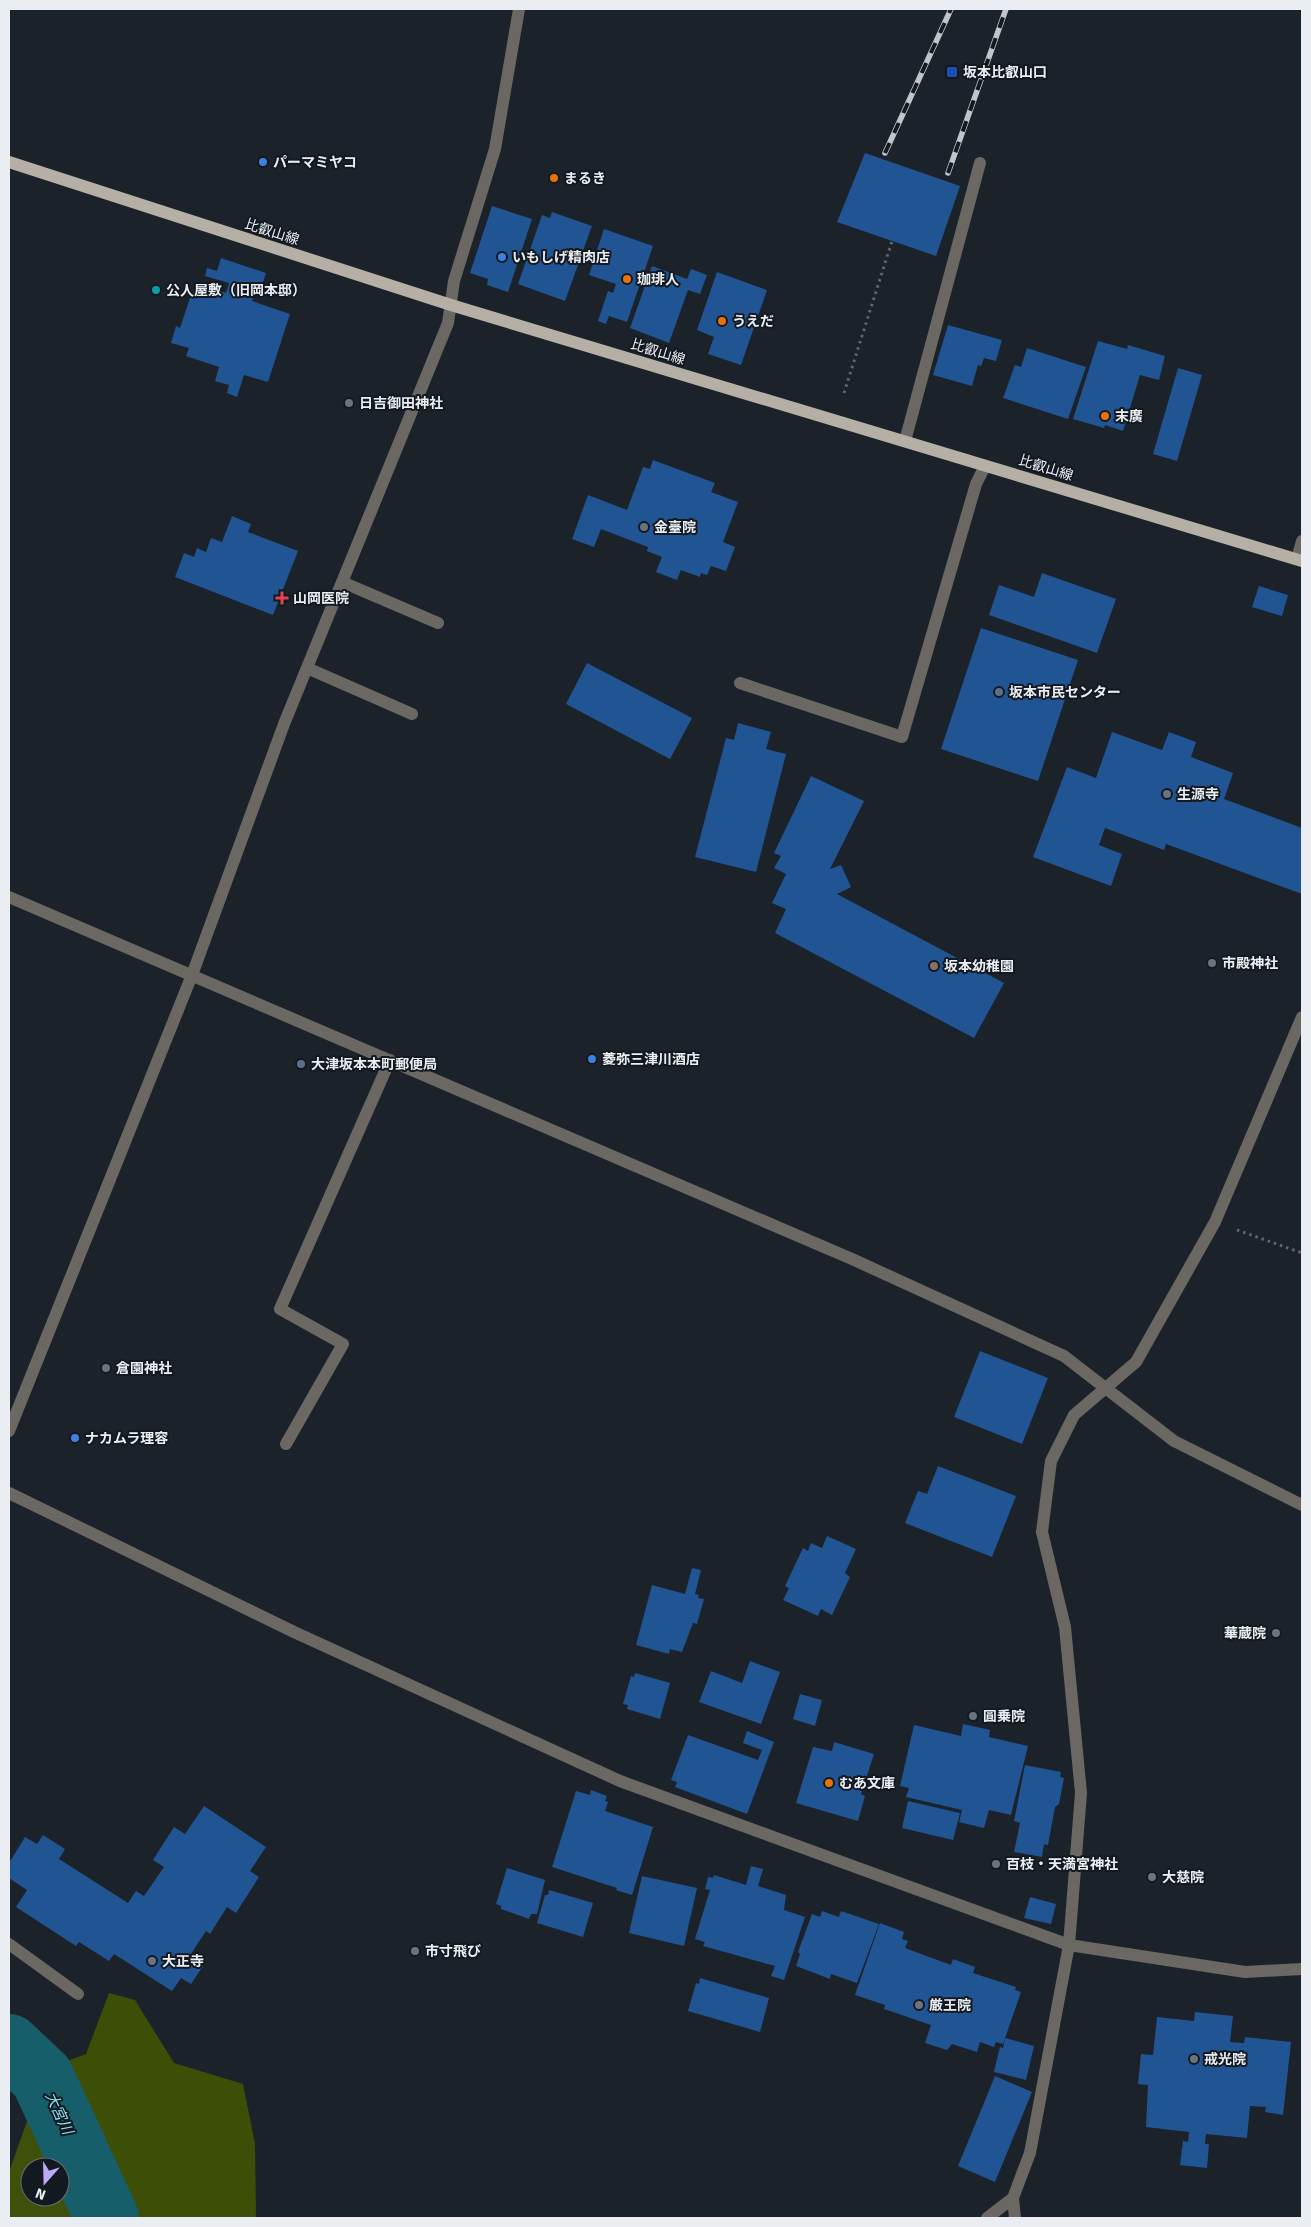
<svg xmlns="http://www.w3.org/2000/svg" width="1311" height="2227" viewBox="0 0 1311 2227" font-family="Signika,'Noto Sans JP',sans-serif">
  <style>
    .green { fill: #3f500b; fill-rule: evenodd }
    .forest { fill: #3d4f07 }
    .lines { fill: none; stroke-linecap: round; stroke-linejoin: round }
    .river { stroke: #155e6a; stroke-width: 64 }
    .building { fill: #205493 }
    .path { stroke: #60656c; stroke-width: 3; stroke-dasharray: 2.5 4; stroke-linecap: butt }
    .minor { stroke: #6b6863; stroke-width: 12 }
    .major { stroke: #b5afa6; stroke-width: 12 }
    .rail-casing { stroke: #c1c5cb; stroke-width: 5.5 }
    .rail { stroke: #131920; stroke-width: 4; stroke-dasharray: 11; stroke-linecap: butt }
    .transit-dot { fill: #1a4fb4; stroke: #131920; stroke-width: 2 }
    .shop-dot { fill: #3f7fe0; stroke: #131920; stroke-width: 2 }
    .food-dot { fill: #e8710a; stroke: #131920; stroke-width: 2 }
    .culture-dot { fill: #0f9aa8; stroke: #131920; stroke-width: 2 }
    .worship-dot { fill: #6b7280; stroke: #131920; stroke-width: 2 }
    .health-dot { fill: #e0444e; stroke: #131920; stroke-width: 2 }
    .service-dot { fill: #5c6f8a; stroke: #131920; stroke-width: 2 }
    .education-dot { fill: #8d6e63; stroke: #131920; stroke-width: 2 }
    .labels { text-anchor: middle; dominant-baseline: central; stroke-width: 4; stroke-linejoin: round; paint-order: stroke }
    .poi-label { font-size: 14px; font-weight: bold; fill: #eaeef3; stroke: #131920; text-anchor: start }
    .street-label { font-size: 14px; fill: #eaeef3; stroke: #131920 }
    .water-label { font-size: 15px; font-style: italic; fill: #8ae2f5; stroke: #131920 }
  </style>
  <rect width="100%" height="100%" fill="#1c222a"/>
  <path class="green" d="M37,2093L83,2202L88,2218H9V2172ZM30,2167H60V2197H30Z"/>
  <path class="forest" d="M109,1993L135,2000L174,2063L243,2084L255,2144L256,2218H128L100,2149L62,2063L86,2054Z"/>
  <g class="lines">
    <path class="river" d="M9,2046L42,2077L107,2218"/>
  </g>
  <path class="building" d="M865,153L960,186L936,256L837,222Z
    M492,206L532,219L508,292L487,285L488,279L470,273Z
    M552,212L592,226L565,301L518,284L542,215L550,218Z
    M604,229L653,246L627,322L609,316L606,324L598,321L608,291L613,293L616,284L589,275Z
    M221,258L266,273L262,285L257,284L252,301L290,314L268,382L244,375L237,397L227,393L229,385L215,381L219,367L186,356L189,348L171,343L176,326L180,328L192,292L204,295L206,286L226,293L229,283L205,276L207,268L217,271Z
    M652,266L687,279L691,269L707,275L700,294L688,290L669,343L630,328Z
    M717,272L767,290L741,365L708,354L714,337L697,330Z
    M948,325L1002,340L996,361L984,358L981,366L978,365L972,386L933,375Z
    M1098,341L1127,349L1128,345L1165,356L1159,380L1140,375L1123,431L1105,425L1104,428L1073,419Z
    M1027,348L1086,367L1068,419L1003,398L1015,365L1021,367Z
    M1178,368L1202,375L1177,461L1153,454Z
    M653,460L715,483L711,492L738,502L723,542L735,547L726,571L711,566L707,575L701,573L700,577L681,570L677,580L656,572L662,557L647,551L648,547L601,529L594,547L572,539L588,495L627,510L643,467L650,469Z
    M232,516L251,524L248,532L298,551L273,615L175,577L184,553L194,557L197,548L206,552L211,538L222,542Z
    M1042,573L1116,599L1097,653L989,615L999,585L1034,597Z
    M1259,586L1288,595L1282,616L1252,607Z
    M981,628L1078,660L1038,781L941,749Z
    M587,663L692,718L670,759L566,704Z
    M738,723L771,732L766,749L786,754L756,872L695,857L726,738L734,740Z
    M1112,732L1162,750L1169,732L1196,742L1191,757L1233,773L1224,799L1302,828V894L1166,844L1164,850L1105,828L1099,845L1122,854L1111,886L1033,857L1067,767L1096,778Z
    M811,776L864,801L830,869L841,865L851,887L837,894L1004,983L974,1038L775,933L786,909L772,903L786,874L774,868L781,856L774,853Z
    M980,1351L1048,1378L1022,1444L954,1417Z
    M938,1466L1016,1496L992,1557L905,1523L918,1491L927,1494Z
    M827,1536L856,1549L845,1573L850,1577L832,1615L821,1609L818,1616L783,1600L789,1588L785,1586L803,1548L808,1551L811,1543L822,1548Z
    M692,1568L701,1570L695,1594L699,1595L698,1598L704,1599L697,1624L693,1623L682,1652L670,1649L669,1654L636,1645L652,1585L685,1594Z
    M750,1661L780,1672L761,1724L699,1702L711,1671L742,1683Z
    M635,1673L670,1683L660,1719L627,1709L628,1705L623,1704L631,1676L634,1677Z
    M800,1694L822,1700L815,1726L793,1719Z
    M963,1724L990,1730L989,1737L1028,1746L1011,1815L989,1810L984,1828L959,1822L962,1810L906,1797L909,1788L900,1786L914,1725L961,1736Z
    M747,1731L774,1742L747,1814L675,1787L677,1782L671,1780L688,1735L758,1760L762,1750L743,1743Z
    M834,1742L874,1754L861,1794L865,1796L858,1821L796,1803L813,1747L832,1751Z
    M1025,1765L1061,1772L1060,1777L1064,1778L1059,1804L1055,1807L1048,1845L1044,1844L1042,1857L1014,1852L1020,1823L1014,1821Z
    M591,1790L607,1796L605,1801L608,1802L605,1811L653,1827L632,1895L616,1890L617,1888L552,1867L576,1791L590,1795Z
    M908,1801L960,1813L953,1840L902,1828Z
    M204,1806L266,1847L250,1871L259,1877L236,1913L227,1907L210,1934L206,1931L189,1957L203,1966L191,1984L181,1978L172,1991L114,1954L109,1961L79,1942L76,1946L16,1907L27,1890L9,1878V1863L25,1837L37,1844L43,1835L65,1849L59,1859L128,1903L136,1891L144,1896L164,1867L153,1860L174,1827L185,1834Z
    M751,1866L763,1869L758,1886L786,1895L784,1910L805,1917L784,1980L771,1976L775,1966L703,1946L705,1942L695,1939L710,1890L705,1889L708,1877L713,1878L714,1875L746,1885Z
    M507,1868L545,1880L537,1914H531L529,1919L501,1909V1906L496,1904Z
    M642,1876L697,1888L684,1946L629,1933Z
    M549,1890L593,1903L583,1937L537,1923L545,1895H548Z
    M1030,1897L1056,1904L1051,1924L1024,1918Z
    M822,1911L839,1917L841,1911L879,1924L857,1983L831,1974L830,1979L796,1966L800,1954L798,1952L812,1914L820,1917Z
    M880,1923L904,1932L902,1939L908,1941L905,1948L951,1965L953,1959L975,1967L973,1973L1016,1987L1015,1990L1021,1992L1003,2044L996,2042L994,2047L980,2042L977,2052L952,2044L947,2050L925,2043L931,2025L884,2009L885,2005L855,1995Z
    M700,1978L769,1998L760,2032L688,2011L696,1983L699,1984Z
    M1195,2012L1233,2016L1230,2042L1244,2043L1245,2037L1291,2042L1283,2115L1265,2112L1266,2107L1250,2106L1247,2138L1206,2134L1205,2144H1209L1207,2168L1180,2165L1183,2141L1188,2142L1189,2132L1146,2127L1148,2085L1138,2084L1141,2054L1153,2055L1157,2017L1194,2021Z
    M1005,2038L1034,2046L1026,2080L994,2072L1000,2047L1003,2048Z
    M995,2076L1032,2092L995,2182L958,2166Z"/>
  <g class="lines">
    <path class="path" d="M844,393L892,241
      M1237,1230L1302,1253"/>
    <path class="minor" d="M905,441L980,163
      M1297,559L1302,541
      M342,582L438,623
      M307,668L412,714
      M740,683L902,737L976,484L985,466
      M9,897L852,1259L1064,1356L1174,1441L1302,1505
      M9,1431L192,975L284,724L448,323L454,281L495,149L519,9
      M286,1444L343,1344L280,1309L390,1060
      M9,1493L294,1632L620,1781L1069,1945L1245,1972L1302,1969
      M9,1944L78,1994
      M1013,2198L1015,2218
      M987,2218L1013,2198L1030,2153L1069,1945L1081,1793L1065,1627L1042,1532L1051,1461L1074,1415L1136,1362L1215,1222L1302,1017"/>
    <path class="major" d="M9,162L451,305L1302,561"/>
    <g class="rail-casing">
      <path id="rail" d="M885,153L951,9
        M948,173L1006,9"/>
    </g>
    <use href="#rail" class="rail"/>
  </g>
  <rect class="transit-dot" x="946" y="66" width="12" height="12" rx="2.5"/>
  <g class="shop-dot">
    <circle cx="263" cy="162" r="5"/>
    <circle cx="502" cy="257" r="5"/>
    <circle cx="592" cy="1059" r="5"/>
    <circle cx="75" cy="1438" r="5"/>
  </g>
  <g class="food-dot">
    <circle cx="554" cy="178" r="5"/>
    <circle cx="627" cy="279" r="5"/>
    <circle cx="722" cy="321" r="5"/>
    <circle cx="1105" cy="416" r="5"/>
    <circle cx="829" cy="1783" r="5"/>
  </g>
  <circle class="culture-dot" cx="156" cy="290" r="5"/>
  <g class="worship-dot">
    <circle cx="349" cy="403" r="5"/>
    <circle cx="644" cy="527" r="5"/>
    <circle cx="1167" cy="794" r="5"/>
    <circle cx="1212" cy="963" r="5"/>
    <circle cx="106" cy="1368" r="5"/>
    <circle cx="1276" cy="1633" r="5"/>
    <circle cx="973" cy="1716" r="5"/>
    <circle cx="996" cy="1864" r="5"/>
    <circle cx="1152" cy="1877" r="5"/>
    <circle cx="415" cy="1951" r="5"/>
    <circle cx="152" cy="1961" r="5"/>
    <circle cx="919" cy="2005" r="5"/>
    <circle cx="1194" cy="2059" r="5"/>
  </g>
  <path class="health-dot" d="M279.5 590.5h5v5h5v5h-5v5h-5v-5h-5v-5h5z"/>
  <g class="service-dot">
    <circle cx="999" cy="692" r="5"/>
    <circle cx="301" cy="1064" r="5"/>
  </g>
  <circle class="education-dot" cx="934" cy="966" r="5"/>
  <g class="labels">
    <g class="poi-label">
      <text x="963" y="72">坂本比叡山口</text>
      <text x="273" y="162">パーマミヤコ</text>
      <text x="564" y="178">まるき</text>
      <text x="512" y="257">いもしげ精肉店</text>
      <text x="637" y="279">珈琲人</text>
      <text x="166" y="290">公人屋敷（旧岡本邸）</text>
      <text x="732" y="321">うえだ</text>
      <text x="359" y="403">日吉御田神社</text>
      <text x="1115" y="416">末廣</text>
      <text x="654" y="527">金臺院</text>
      <text x="293" y="598">山岡医院</text>
      <text x="1009" y="692">坂本市民センター</text>
      <text x="1177" y="794">生源寺</text>
      <text x="1222" y="963">市殿神社</text>
      <text x="944" y="966">坂本幼稚園</text>
      <text x="602" y="1059">菱弥三津川酒店</text>
      <text x="311" y="1064">大津坂本本町郵便局</text>
      <text x="116" y="1368">倉園神社</text>
      <text x="85" y="1438">ナカムラ理容</text>
      <text x="1266" y="1633" text-anchor="end">華蔵院</text>
      <text x="983" y="1716">圓乗院</text>
      <text x="839" y="1783">むあ文庫</text>
      <text x="1006" y="1864">百枝・天満宮神社</text>
      <text x="1162" y="1877">大慈院</text>
      <text x="425" y="1951">市寸飛び</text>
      <text x="162" y="1961">大正寺</text>
      <text x="929" y="2005">厳王院</text>
      <text x="1204" y="2059">戒光院</text>
    </g>
    <g class="street-label">
      <text transform="translate(272 232) rotate(18)">比叡山線</text>
      <text transform="translate(658 352) rotate(17)">比叡山線</text>
      <text transform="translate(1046 468) rotate(17)">比叡山線</text>
    </g>
    <g class="water-label">
      <text transform="translate(59 2113) rotate(65)">大宮川</text>
    </g>
  </g>
  <rect width="1311" height="2227" fill="none" stroke="#eaeef3" stroke-width="20"/>
  <g transform="translate(45 2182) rotate(200)"><circle r="24" fill="#131920" stroke="#696e74"/>
  <path d="M0-4L9 19L0 12L-9 19Z" fill="#bda9f5"/>
  <text y="-8" font-size="14" font-weight="bold" text-anchor="middle" fill="#eaeef3">N</text>
  </g>
</svg>
